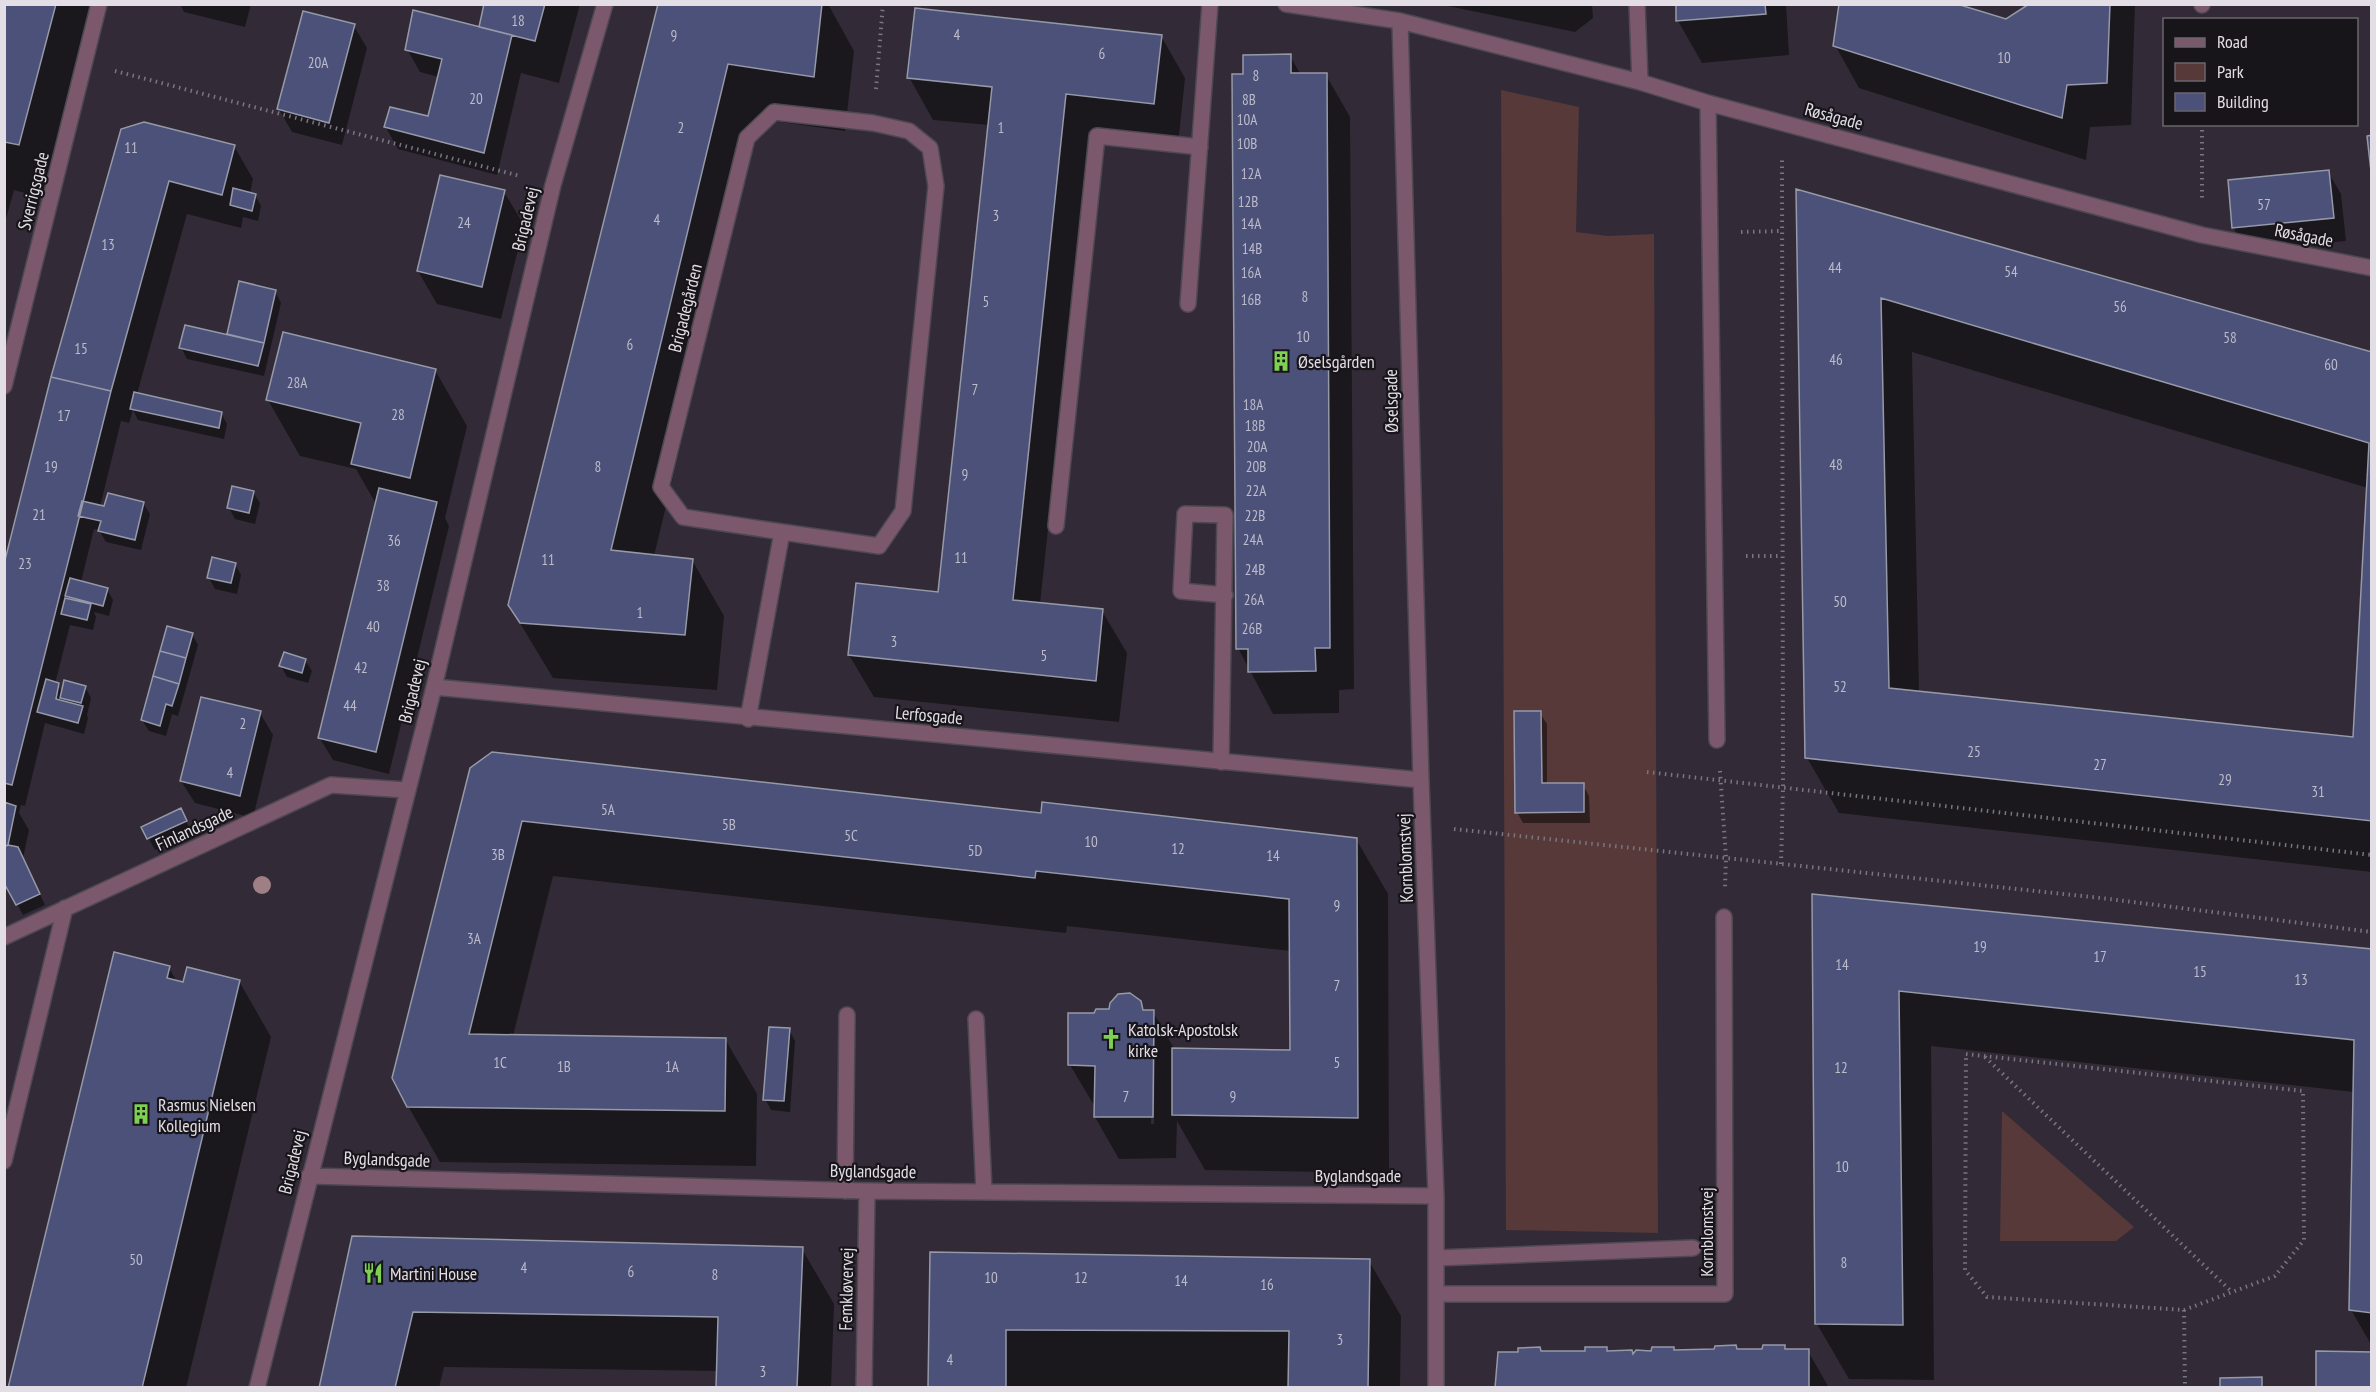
<svg xmlns="http://www.w3.org/2000/svg" width="2376" height="1392" viewBox="0 0 2376 1392" font-family="'PT Sans Narrow',sans-serif">
  <style>
    .green { fill: #563938 }
    .shadow { fill: #0007; fill-rule: evenodd }
    .building { fill: #4b5178; stroke: #9699a8; stroke-width: 1.5; fill-rule: evenodd }
    .lines { fill: none; stroke-linecap: round; stroke-linejoin: round }
    .minor-casing { stroke: #4e4853; stroke-width: 18 }
    .path { stroke: #7b757f; stroke-width: 4; stroke-dasharray: 1.5 4.5; stroke-linecap: butt }
    .minor { stroke: #7c586c; stroke-width: 15 }
    .tree { fill: #9d7f84 }
    .labels { text-anchor: middle; dominant-baseline: central; stroke-width: 4.5; stroke-linejoin: round; paint-order: stroke }
    .number-label { font-size: 15px; fill: #bdbbca }
    .street-label { font-size: 18px; fill: #e3dee6; stroke: #18151a }
    .poi-label { font-size: 18px; fill: #e3dee6; stroke: #18151a; text-anchor: start }
  </style>
  <rect width="100%" height="100%" fill="#322b37"/>
  <path class="green" d="M1501,90L1579,107L1576,232L1608,236L1654,234L1658,1233L1506,1230Z
    M2002,1111L2134,1227L2116,1241H2000Z"/>
  <path class="shadow" d="M4,4H102L51,200L14,190L6,219Z
    M180,4H251L245,27L184,12Z
    M486,4H580L559,83L521,73L497,175L398,149L385,126L430,117L439,77L420,72L407,49L480,29Z
    M659,4H828L854,51L845,131L759,119L654,556L692,560L724,616L717,690L553,678L509,605Z
    M1438,4H1592L1593,18L1575,32Z
    M1677,4H1786L1789,55L1702,63L1678,21Z
    M2032,4H2135L2131,125L2090,127L2086,160L1859,88L1835,45L2006,20Z
    M354,26L367,48L342,145L292,132L279,109Z
    M1161,36L1185,78L1178,145L1090,136L1040,604L1102,611L1127,653L1119,722L874,697L849,655L940,594L989,125L933,120L909,77Z
    M1290,56L1301,75H1326L1350,117L1354,689L1339,690V713L1273,714L1238,648L1244,76Z
    M122,130L234,146L253,179L250,194L255,195L261,206L258,221L243,217L241,228L187,214L137,394L221,413L227,424L224,439L138,420L133,410L129,423L121,421L100,507L143,503L150,514L141,550L106,542L99,530L94,529L81,582L107,589L113,600L109,616L94,612L96,617L93,630L70,625L55,684L63,692L85,687L91,698L87,715L88,718L84,734L45,723L25,806L21,805L19,813L29,830L23,858L45,905L23,915L4,880V572Z
    M2328,172L2341,194L2346,241L2246,250L2233,227Z
    M1798,191L2372,354V872L1839,813L1807,758ZM1912,352L2368,488L2354,739L1919,692Z
    M504,192L524,225L501,319L437,304L418,271Z
    M240,283L275,291L281,303L264,376L187,359L181,347L228,336Z
    M435,370L467,426L445,518L449,526L389,774L333,760L319,737L376,504L356,469L300,456L268,400Z
    M253,492L260,503L255,524L235,519L229,508Z
    M235,564L241,575L237,594L215,589L209,578Z
    M192,634L198,645L178,716L172,714L166,736L149,731L142,720Z
    M305,660L312,671L308,683L287,677L281,666Z
    M260,713L273,735L253,818L195,803L181,781Z
    M1540,713L1547,724V785H1583L1589,796L1590,823H1523L1517,812Z
    M471,769L1356,839L1388,894L1389,1173L1205,1170L1177,1121L1176,1158L1119,1159L1095,1117V1107L1070,1065L1096,1014L1140,1002L1145,1011L1153,1012L1175,1050L1291,1051V951L1067,926L1066,933L553,876L513,1036L725,1039L757,1094L756,1166L440,1162L408,1106ZM1152,1034H1155L1154,1124H1151Z
    M180,810L192,833L155,850L143,828Z
    M1814,896L2372,951V1346L2351,1310L2354,1092L1931,1046L1934,1380L1849,1379L1817,1324Z
    M169,968L177,982L239,981L271,1037L186,1388H9Z
    M789,1029L795,1041L790,1112L771,1110L765,1099Z
    M353,1238L802,1249L834,1304L831,1388H717L718,1371L444,1367L439,1388H321Z
    M932,1254L1369,1261L1401,1316L1400,1388H929Z
    M1784,1347L1786,1350L1808,1351L1829,1388H1496L1541,1353L1587,1352L1606,1349L1608,1353L1633,1356L1675,1351H1764Z"/>
  <path class="building" d="M4,4H56L19,145L4,142Z
    M484,4H545L535,41L479,27Z
    M658,4H822L814,77L728,64L611,550L693,559L685,635L520,623L508,605Z
    M1676,4H1765L1766,14L1676,21Z
    M1839,4H1957L2006,19L2029,4H2110L2107,83L2067,85L2062,118L1833,46Z
    M915,8L1162,35L1154,104L1066,94L1013,600L1103,609L1096,681L848,655L856,583L938,592L992,87L907,78Z
    M413,10L512,35L484,153L384,127L390,107L428,116L442,59L405,50Z
    M303,11L355,24L329,123L277,109Z
    M1291,54V73H1327L1330,648H1315L1316,671L1248,672V649H1236L1232,74H1243V55Z
    M144,122L235,145L222,195L169,181L111,391L51,377L121,129Z
    M2372,135V180L2367,136Z
    M2329,170L2334,218L2232,228L2228,180Z
    M440,175L505,190L482,287L417,271Z
    M233,188L256,194L252,211L230,205Z
    M1796,189L2372,352V821L1805,758ZM1881,298L2369,443L2353,737L1889,688Z
    M239,281L276,290L264,343L227,334Z
    M185,325L264,343L258,366L179,348Z
    M283,332L436,369L410,478L351,464L361,423L266,400Z
    M51,377L111,391L12,785L4,783V564Z
    M134,392L222,412L219,428L130,409Z
    M232,486L254,491L249,513L227,508Z
    M379,488L437,502L376,752L318,738Z
    M108,493L144,502L135,540L98,531L101,521L78,516L82,501L104,506Z
    M212,557L236,563L231,583L207,578Z
    M70,578L108,588L103,606L65,596Z
    M65,598L91,604L87,620L61,614Z
    M167,626L193,633L186,658L160,651Z
    M160,651L186,658L179,684L153,676Z
    M284,652L306,659L302,673L279,666Z
    M153,676L179,684L172,706L166,704L160,726L141,720Z
    M46,679L59,683L56,699L83,706L78,723L37,712Z
    M64,680L86,686L81,703L60,698Z
    M201,697L261,711L240,796L180,781Z
    M1514,711H1541L1542,783H1584V812L1515,813Z
    M492,752L1041,813L1042,802L1357,838L1358,1118L1172,1115V1048L1290,1050L1289,899L1036,871L1035,878L522,821L469,1034L726,1038L725,1111L407,1107L392,1078L470,768Z
    M4,802L16,806L8,845L4,847Z
    M181,808L187,821L147,839L141,827Z
    M8,845L18,847L40,894L16,905L4,883V847Z
    M1812,894L2372,949V1313L2349,1310L2354,1040L1899,991L1903,1325L1815,1324Z
    M114,952L170,966L167,978L183,982L187,967L240,980L176,1247L142,1388H8Z
    M1130,993L1141,1001L1143,1010H1154L1153,1117H1094L1095,1066L1068,1065V1013H1094L1096,1009H1109L1110,1003L1118,994Z
    M769,1027L790,1028L784,1101L763,1100Z
    M352,1236L803,1247L797,1388H716L718,1317L413,1312L395,1388H319Z
    M930,1252L1370,1259L1368,1388H1288L1289,1331L1006,1330V1388H928Z
    M1736,1345L1737,1349H1762L1763,1345H1785V1349H1809V1388H1495L1498,1352H1518V1348L1540,1347L1541,1351H1585V1347H1607V1351L1632,1350L1633,1354L1636,1350L1651,1351L1652,1347H1674V1350L1714,1349L1715,1346Z
    M2316,1351L2372,1352V1388H2316Z
    M2262,1377V1388H2220V1378Z"/>
  <g class="lines">
    <g class="minor-casing">
      <path id="minor" d="M1286,4L1400,21L1640,82L1708,103L2202,235L2372,268
        M1637,4L1640,82
        M2202,5V4
        M1400,21L1421,780L1436,1196V1388
        M1708,103L1717,740
        M1188,304L1210,4
        M4,386L99,4
        M1056,526L1097,136L1200,147
        M434,687L1421,780
        M748,719L782,532L879,546L903,511L936,186L930,148L909,131L873,123L774,112L747,138L661,487L683,517L782,532
        M1221,762L1225,515L1185,514L1181,591L1225,595
        M4,937L331,785L406,790
        M976,1019L984,1192
        M4,1161L65,908
        M309,1176L867,1191L1436,1196
        M845,1191L847,1015
        M1436,1258L1693,1248
        M1436,1294H1725L1724,917
        M257,1388L434,687L553,185L605,4
        M864,1388L867,1191"/>
    </g>
    <path class="path" d="M115,71L520,176
      M876,89L883,4
      M2202,124V202
      M1741,232L1782,231
      M1746,556H1781
      M1720,771L1726,858L1725,887
      M1647,772L2372,855
      M1454,829L2101,898L2372,932
      M1781,864L1783,788L1782,156
      M1966,1054L2303,1091L2304,1240L2275,1276L2184,1310L1987,1297L1965,1270Z
      M1985,1057L2232,1292
      M2184,1310L2185,1388"/>
    <use href="#minor" class="minor"/>
  </g>
  <circle class="tree" cx="262" cy="885" r="9"/>
  <defs>
    <g id="building-bare" transform="scale(1.62)"><path d="M-4-6H4V6H1V3H-1V6H-4ZM-2.5-4.3h1.7v1.8h-1.7ZM.8-4.3h1.7v1.8H.8ZM-2.5-1h1.7V.8h-1.7ZM.8-1h1.7V.8H.8Z" fill="#7ed053" stroke="#18151a" stroke-width="2.5" paint-order="stroke"/></g>
    <g id="church-bare" transform="scale(1.62)"><path d="M-1.2-6h2.4v3.5h3.3v2.4h-3.3V6h-2.4V-.1h-3.3v-2.4h3.3Z" fill="#7ed053" stroke="#18151a" stroke-width="2.5" paint-order="stroke"/></g>
    <g id="restaurant-bare" transform="scale(1.62)"><path d="M-5-6h1v4h1v-4h1v4h1v-4h1v5L-1.5 .5V6h-2V.5L-5-1ZM5-6V6H3V1.5H1.5Q1.5-4 5-6Z" fill="#7ed053" stroke="#18151a" stroke-width="2.5" paint-order="stroke"/></g>
  </defs>
  <g fill-rule="evenodd">
    <use href="#building-bare" x="1281" y="361"/>
    <use href="#church-bare" x="1111" y="1039"/>
    <use href="#building-bare" x="141" y="1114"/>
    <use href="#restaurant-bare" x="373" y="1273"/>
  </g>
  <g class="labels">
    <g class="number-label">
      <text x="518" y="20">18</text>
      <text x="957" y="34">4</text>
      <text x="674" y="35">9</text>
      <text x="1102" y="53">6</text>
      <text x="2004" y="57">10</text>
      <text x="318" y="62">20A</text>
      <text x="1256" y="75">8</text>
      <text x="476" y="98">20</text>
      <text x="1249" y="99">8B</text>
      <text x="1247" y="119">10A</text>
      <text x="681" y="127">2</text>
      <text x="1001" y="127">1</text>
      <text x="1247" y="143">10B</text>
      <text x="131" y="147">11</text>
      <text x="1251" y="173">12A</text>
      <text x="1248" y="201">12B</text>
      <text x="2264" y="204">57</text>
      <text x="996" y="215">3</text>
      <text x="657" y="219">4</text>
      <text x="464" y="222">24</text>
      <text x="1251" y="223">14A</text>
      <text x="108" y="244">13</text>
      <text x="1252" y="248">14B</text>
      <text x="1835" y="267">44</text>
      <text x="2011" y="271">54</text>
      <text x="1251" y="272">16A</text>
      <text x="1305" y="296">8</text>
      <text x="1251" y="299">16B</text>
      <text x="986" y="301">5</text>
      <text x="2120" y="306">56</text>
      <text x="1303" y="336">10</text>
      <text x="2230" y="337">58</text>
      <text x="630" y="344">6</text>
      <text x="81" y="348">15</text>
      <text x="1836" y="359">46</text>
      <text x="2331" y="364">60</text>
      <text x="297" y="382">28A</text>
      <text x="975" y="389">7</text>
      <text x="1253" y="404">18A</text>
      <text x="398" y="414">28</text>
      <text x="64" y="415">17</text>
      <text x="1255" y="425">18B</text>
      <text x="1257" y="446">20A</text>
      <text x="1836" y="464">48</text>
      <text x="51" y="466">19</text>
      <text x="598" y="466">8</text>
      <text x="1256" y="466">20B</text>
      <text x="965" y="474">9</text>
      <text x="1256" y="490">22A</text>
      <text x="39" y="514">21</text>
      <text x="1255" y="515">22B</text>
      <text x="1253" y="539">24A</text>
      <text x="394" y="540">36</text>
      <text x="961" y="557">11</text>
      <text x="548" y="559">11</text>
      <text x="25" y="563">23</text>
      <text x="1255" y="569">24B</text>
      <text x="383" y="585">38</text>
      <text x="1254" y="599">26A</text>
      <text x="1840" y="601">50</text>
      <text x="640" y="612">1</text>
      <text x="373" y="626">40</text>
      <text x="1252" y="628">26B</text>
      <text x="894" y="641">3</text>
      <text x="1044" y="655">5</text>
      <text x="361" y="667">42</text>
      <text x="1840" y="686">52</text>
      <text x="350" y="705">44</text>
      <text x="243" y="723">2</text>
      <text x="1974" y="751">25</text>
      <text x="2100" y="764">27</text>
      <text x="230" y="772">4</text>
      <text x="2225" y="779">29</text>
      <text x="2318" y="791">31</text>
      <text x="608" y="809">5A</text>
      <text x="729" y="824">5B</text>
      <text x="851" y="835">5C</text>
      <text x="1091" y="841">10</text>
      <text x="1178" y="848">12</text>
      <text x="975" y="850">5D</text>
      <text x="498" y="854">3B</text>
      <text x="1273" y="855">14</text>
      <text x="1337" y="905">9</text>
      <text x="474" y="938">3A</text>
      <text x="1980" y="946">19</text>
      <text x="2100" y="956">17</text>
      <text x="1842" y="964">14</text>
      <text x="2200" y="971">15</text>
      <text x="2301" y="979">13</text>
      <text x="1337" y="985">7</text>
      <text x="500" y="1062">1C</text>
      <text x="1337" y="1062">5</text>
      <text x="564" y="1066">1B</text>
      <text x="672" y="1066">1A</text>
      <text x="1841" y="1067">12</text>
      <text x="1126" y="1096">7</text>
      <text x="1233" y="1096">9</text>
      <text x="1842" y="1166">10</text>
      <text x="136" y="1259">50</text>
      <text x="1844" y="1262">8</text>
      <text x="524" y="1267">4</text>
      <text x="631" y="1271">6</text>
      <text x="715" y="1274">8</text>
      <text x="991" y="1277">10</text>
      <text x="1081" y="1277">12</text>
      <text x="1181" y="1280">14</text>
      <text x="1267" y="1284">16</text>
      <text x="1340" y="1339">3</text>
      <text x="950" y="1359">4</text>
      <text x="763" y="1371">3</text>
    </g>
    <g class="street-label">
      <text transform="translate(1834 116) rotate(15)">Røsågade</text>
      <text transform="translate(33 191) rotate(-76)">Sverrigsgade</text>
      <text transform="translate(525 219) rotate(-77)">Brigadevej</text>
      <text transform="translate(2304 235) rotate(11)">Røsågade</text>
      <text transform="translate(685 308) rotate(-76)">Brigadegården</text>
      <text transform="translate(1391 401) rotate(-91)">Øselsgade</text>
      <text transform="translate(412 691) rotate(-76)">Brigadevej</text>
      <text transform="translate(929 715) rotate(5)">Lerfosgade</text>
      <text transform="translate(194 828) rotate(-25)">Finlandsgade</text>
      <text transform="translate(1405 858) rotate(-92)">Kornblomstvej</text>
      <text transform="translate(387 1159) rotate(2)">Byglandsgade</text>
      <text transform="translate(292 1162) rotate(-76)">Brigadevej</text>
      <text transform="translate(873 1171) rotate(1)">Byglandsgade</text>
      <text x="1358" y="1175">Byglandsgade</text>
      <text transform="translate(1706 1232) rotate(-90)">Kornblomstvej</text>
      <text transform="translate(846 1289) rotate(-89)">Femkløvervej</text>
    </g>
    <g class="poi-label">
      <text x="1298" y="361">Øselsgården</text>
      <text x="1128" y="1029">Katolsk-Apostolsk<tspan x="1128" dy="21">kirke</tspan></text>
      <text x="158" y="1104">Rasmus Nielsen<tspan x="158" dy="21">Kollegium</tspan></text>
      <text x="390" y="1273">Martini House</text>
    </g>
  </g>
  <rect width="2376" height="1392" fill="none" stroke="#e3dee6" stroke-width="12"/>
  <rect x="2163" y="18" width="195" height="108" fill="#18151a" stroke="#69656c" stroke-width="1.5"/>
  <rect x="2175" y="38" width="30" height="9" fill="#7c586c" stroke="#69656c" stroke-width="1.5"/>
  <text x="2217" y="48" font-size="18" fill="#e3dee6">Road</text>
  <rect x="2175" y="63" width="30" height="18" fill="#563938" stroke="#69656c" stroke-width="1.5"/>
  <text x="2217" y="78" font-size="18" fill="#e3dee6">Park</text>
  <rect x="2175" y="93" width="30" height="18" fill="#4b5178" stroke="#69656c" stroke-width="1.5"/>
  <text x="2217" y="108" font-size="18" fill="#e3dee6">Building</text>
</svg>
